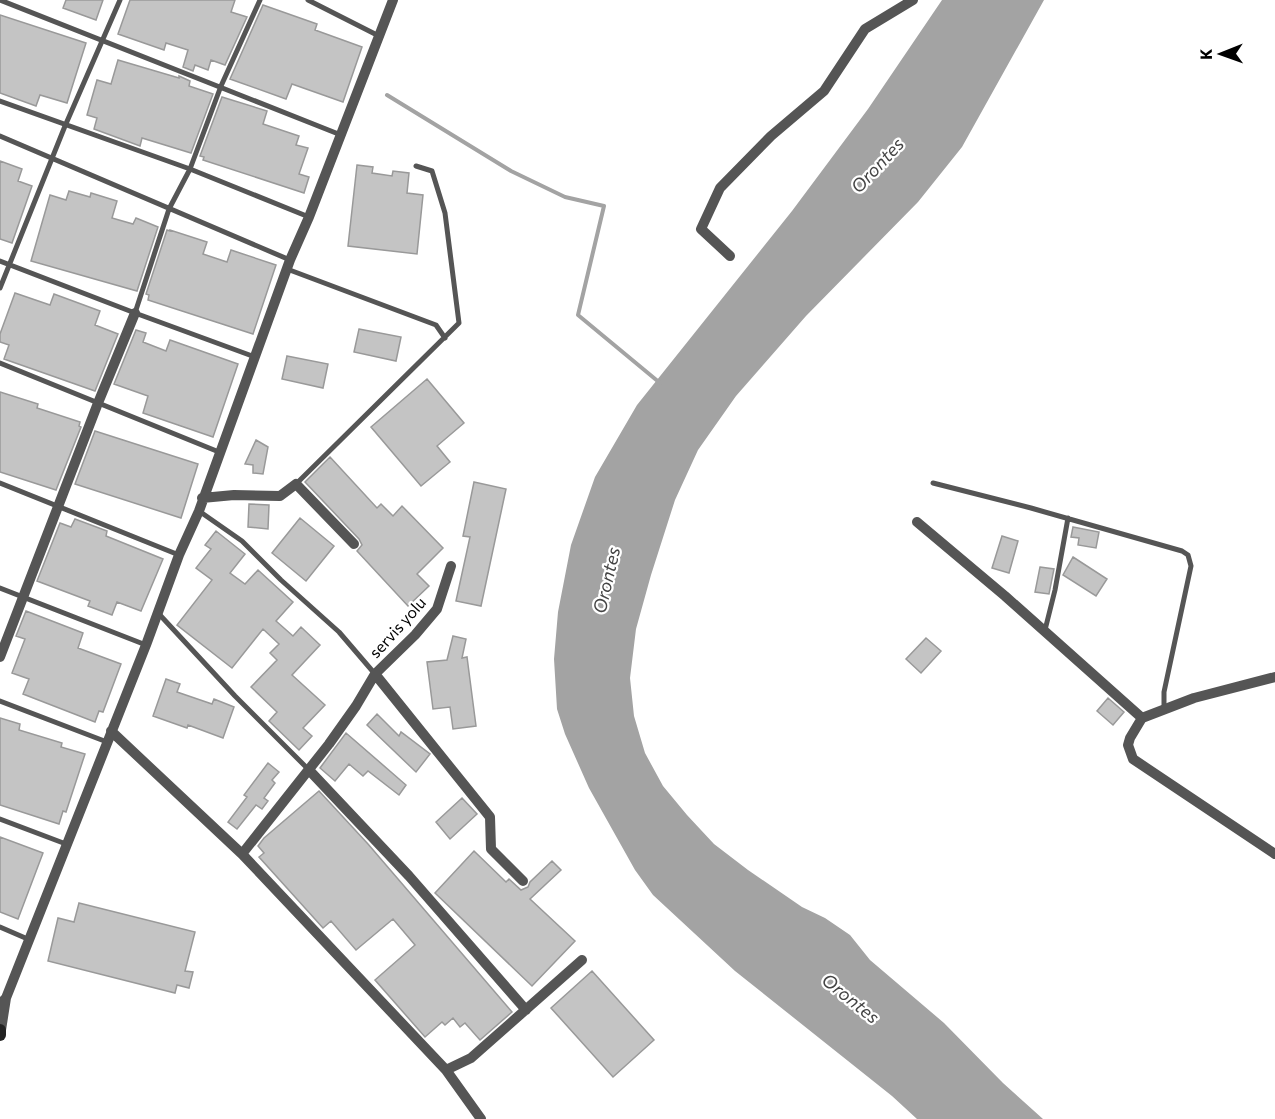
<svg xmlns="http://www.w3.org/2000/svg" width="1275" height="1119" viewBox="0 0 1275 1119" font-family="Commissioner,sans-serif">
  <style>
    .water { fill: #a3a3a3 }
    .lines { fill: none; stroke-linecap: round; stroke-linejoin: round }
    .stream { stroke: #a3a3a3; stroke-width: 4 }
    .building { fill: #c4c4c4; stroke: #999; stroke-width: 1.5 }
    .lane { stroke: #555; stroke-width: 5 }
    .street { stroke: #555; stroke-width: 10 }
    .secondary { stroke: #222; stroke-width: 12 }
    .labels { text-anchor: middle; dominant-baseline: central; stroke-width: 4.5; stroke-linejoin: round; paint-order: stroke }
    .street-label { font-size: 16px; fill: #000; stroke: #fff }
    .water-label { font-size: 18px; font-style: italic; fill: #444; stroke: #fff }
  </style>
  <rect width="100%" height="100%" fill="#fff"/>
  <path class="water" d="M942,0H1044L962,147L918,202L806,316L736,396L698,450L675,500L651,575L636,629L630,678L634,716L645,753L663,786L687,815L714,844L748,870L802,907L825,918L850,935L870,960L944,1023L1003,1083L1043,1119H917L892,1096L735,971L653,895L635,870L589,788L565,734L557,709L554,659L558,612L571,545L595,477L637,405L792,211L868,109Z"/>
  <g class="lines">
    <path class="stream" d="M387,95L511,171L565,197L604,206L578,315L660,383"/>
  </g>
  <path class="building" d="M66,0H103L96,20L63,8Z
    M130,0H235L231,12L247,17L225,65L211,60L208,70L195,65L193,71L183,67L188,50L166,43L164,50L118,34Z
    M263,5L317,24L315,30L362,47L343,102L292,84L286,99L230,79Z
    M0,15L86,43L67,103L40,95L36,106L0,93Z
    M118,60L179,78V76L190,81L189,86L213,94L191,153L142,138L140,146L94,129L97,118L87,115L97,80L111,84Z
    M222,97L267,111L263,124L299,136L296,145L308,148L299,174L309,177L304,193L203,160L204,157L200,156Z
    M0,161L22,169L18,181L32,186L12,243L0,239Z
    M357,165L373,167L372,173L392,176L393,171L409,173L407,193L423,195L417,254L348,246Z
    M69,191L90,197L91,193L117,201L112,218L133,224L136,218L158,227L137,291L31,261L50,195L66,200Z
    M167,230L170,231V230L207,242L203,254L227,262L231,250L276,265L253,334L148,300L149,295L146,294Z
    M15,293L50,305L54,294L100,311L95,325L118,334L95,391L4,359L9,345L0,342V334Z
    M359,329L401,337L396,361L354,352Z
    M136,330L146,333L143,342L166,351L170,340L238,364L213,437L143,413L148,396L114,384Z
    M287,356L328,364L323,388L282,379Z
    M427,379L464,423L437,446L450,462L421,486L371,427Z
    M0,392L38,404L37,408L80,422L79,426L81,427L56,490L0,472Z
    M95,431L198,464L181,518L75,484Z
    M256,440L268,447L263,474L253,473V465L245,464Z
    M330,457L377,508L381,504L393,516L402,506L443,548L417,574L429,586L408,606L357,551L362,545L359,539L305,482Z
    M474,482L506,489L481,606L456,601L470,537L463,536Z
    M249,504L269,505L268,529L248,527Z
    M300,518L334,546L306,581L272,553Z
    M75,519L107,531L106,536L163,559L141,611L117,602L112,615L88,606L90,601L37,581L60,523L71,527Z
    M1073,527L1099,532L1096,548L1078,545L1079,538L1071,537Z
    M216,531L245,554L230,573L245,584L258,570L293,602L276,621L293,636L301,627L320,645L292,675L325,705L303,728L312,736L299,750L269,721L277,712L251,687L277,660L270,653L279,644L263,629L232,668L177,625L212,580L196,568L211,549L205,545Z
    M1002,536L1018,541L1009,573L992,568Z
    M1073,557L1107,579L1096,596L1063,575Z
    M1040,567L1054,569L1049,594L1035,592Z
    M26,611L83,633L78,648L121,664L103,712L99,711L95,722L23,694L29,679L12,673L25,639L16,636Z
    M453,636L466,639L462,658L467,657L476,726L453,729L450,707L433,709L427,662L447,660Z
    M926,638L941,651L921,673L906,659Z
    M166,679L180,684L177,692L212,704L214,699L234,707L223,738L188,725L187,728L153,716Z
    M1108,698L1124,712L1113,725L1097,711Z
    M377,714L399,736L401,732L430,754L416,772L367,725Z
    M0,718L20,724L19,730L62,743L61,747L85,754L66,812L63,811L59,824L0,805Z
    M346,733L406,785L399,795L368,771L363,776L349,764L335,781L320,768Z
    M268,763L279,772L272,780L275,783L264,798L268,801L262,809L256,805L237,829L228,822L247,797L244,795Z
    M319,791L368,844L512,1012L480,1040L465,1023L460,1027L453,1018L445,1025L442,1022L425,1037L375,980L415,945L393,919L356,950L331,921L323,928L259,857L264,853L258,846L264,838Z
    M462,798L477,814L450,839L436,822Z
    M0,837L43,853L18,919L0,912Z
    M474,851L506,882L509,879L521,890L528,887L530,882L552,861L561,870L530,899L575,941L532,986L435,893Z
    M79,903L195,932L185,971L193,972L189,988L177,985L175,993L48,961L58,918L74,922Z
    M592,971L654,1040L613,1077L551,1008Z"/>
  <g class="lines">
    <path class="lane" d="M0,0L341,135
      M308,0L379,36
      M0,101L190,169L309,217
      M0,136L290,260
      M0,261L135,313
      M287,269L436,325L445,338
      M0,288L65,126L120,0
      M255,357L135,313L169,209L190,169L221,86L260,0
      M0,363L219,452
      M0,483L179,555
      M933,483L1031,508L1182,551L1188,555L1191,566L1164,692V710
      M296,484L459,323L445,213L432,171L416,166
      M199,511L242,541L281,580L339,632L375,674
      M0,588L146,645
      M159,614L235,696L308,769
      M1045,630L1055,590L1068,518
      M0,701L107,742
      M0,819L66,844
      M0,927L30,940"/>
    <path class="street" d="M730,256L701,229L720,188L771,136L824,91L865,29L913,0
      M202,498L234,495L280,496L296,484L354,544
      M917,522L1005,596L1142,718
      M0,657L98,403L135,313
      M375,674L490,817L491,849L523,881
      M1275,677L1194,698L1142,718L1130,738L1128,745L1133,759L1275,854
      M111,731L242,854L446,1070L471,1058L582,960
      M309,770L409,876L526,1010
      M242,854L329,744L356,706L375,674L415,635L437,609L451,566
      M0,1004L6,998L146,645L179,555L199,511L290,260L309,217L393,0
      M1,1030L6,998
      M446,1070L481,1119"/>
    <path class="secondary" d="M0,1030V1035"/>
  </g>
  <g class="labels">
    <g class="street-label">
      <text transform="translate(397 627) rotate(-48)">servis yolu</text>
    </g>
    <g class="water-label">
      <text transform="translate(877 165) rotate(-47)">Orontes</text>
      <text transform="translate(606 580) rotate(-77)">Orontes</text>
      <text transform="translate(851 998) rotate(39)">Orontes</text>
    </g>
  </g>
  <g transform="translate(1221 54) rotate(269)" stroke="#ffffff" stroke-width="4.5" paint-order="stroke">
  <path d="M0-4.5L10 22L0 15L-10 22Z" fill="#000000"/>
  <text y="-9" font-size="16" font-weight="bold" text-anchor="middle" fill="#000000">K</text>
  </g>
</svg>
